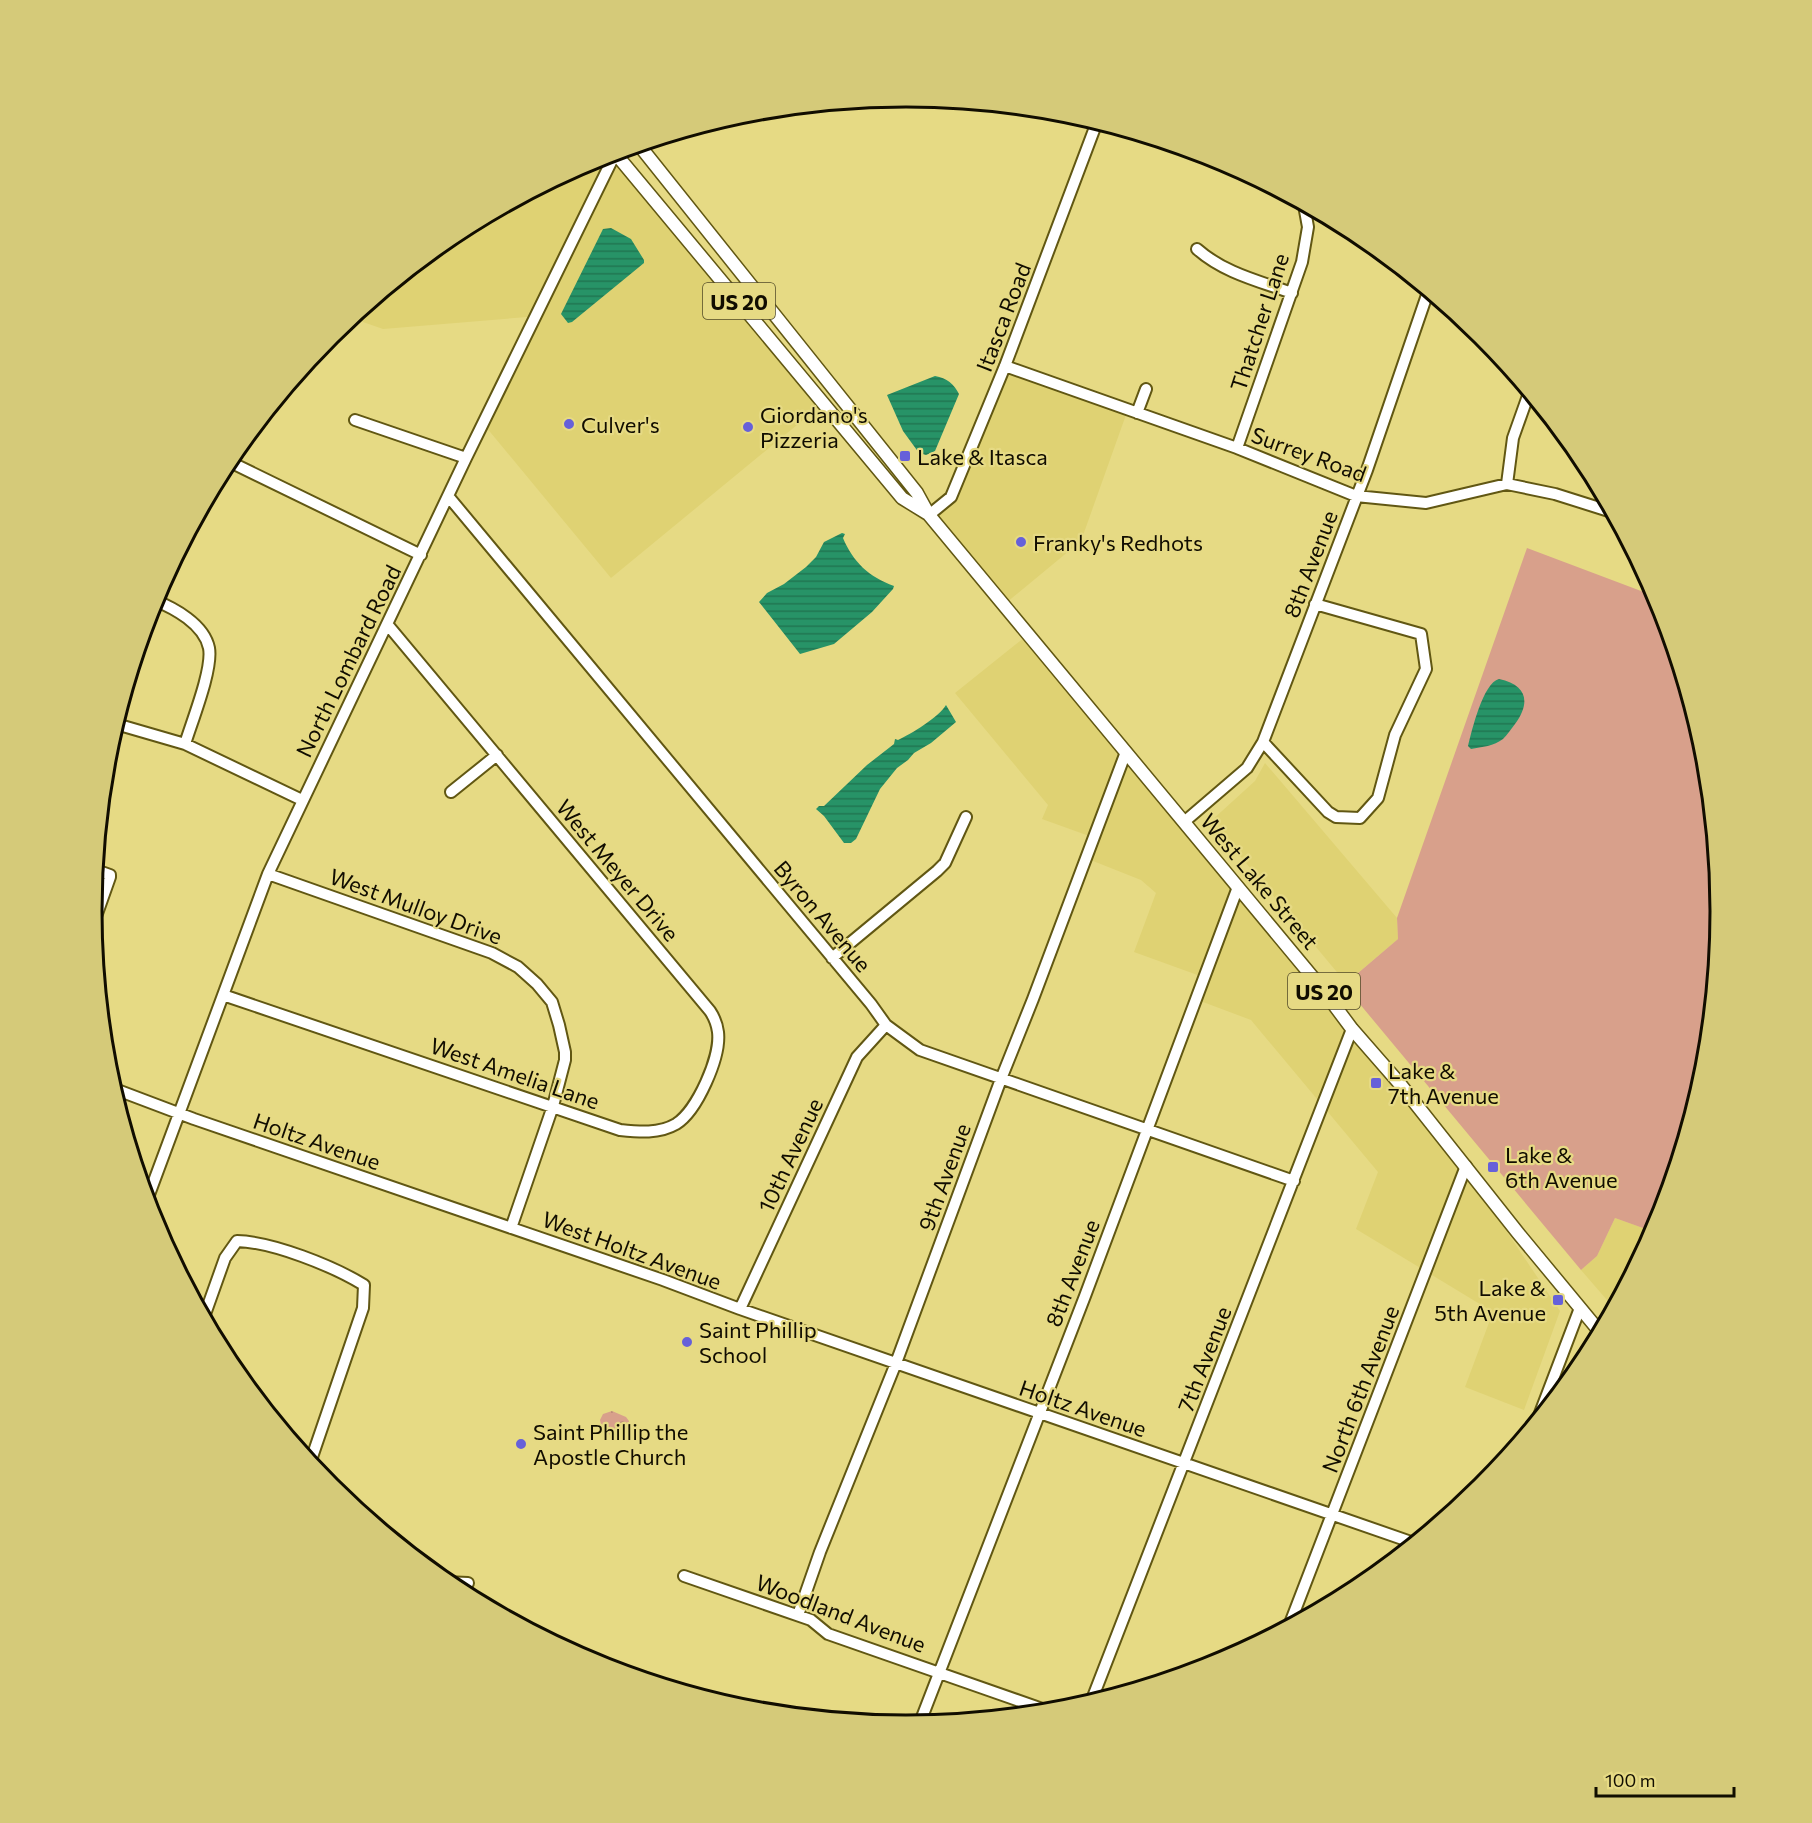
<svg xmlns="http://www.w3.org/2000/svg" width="1812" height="1823" viewBox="0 0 1812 1823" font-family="Commissioner,sans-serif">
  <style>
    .built { fill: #dfd273 }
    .green { fill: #d8a08b }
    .park { fill: url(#park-crowns) }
    .water { fill: url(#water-rules) }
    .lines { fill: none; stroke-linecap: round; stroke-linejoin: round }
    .minor-casing { stroke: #615713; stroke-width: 14 }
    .major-casing { stroke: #615713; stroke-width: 15 }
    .minor { stroke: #fff; stroke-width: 10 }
    .major { stroke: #fff; stroke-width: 12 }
    .poi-dot { fill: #6660d9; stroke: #e6da84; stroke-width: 2 }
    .labels { text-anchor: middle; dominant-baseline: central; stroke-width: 4.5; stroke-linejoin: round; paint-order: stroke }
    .shield { fill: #e6da84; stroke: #514a28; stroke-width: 1.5 }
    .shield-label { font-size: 21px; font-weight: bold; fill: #110d00 }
    .street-label { font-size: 22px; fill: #110d00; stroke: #e6da84 }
    .poi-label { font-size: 22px; fill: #110d00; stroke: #e6da84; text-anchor: start }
    .rim { fill: none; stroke: #110d00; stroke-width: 3 }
  </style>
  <defs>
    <pattern id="park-crowns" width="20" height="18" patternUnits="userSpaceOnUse" patternTransform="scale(1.5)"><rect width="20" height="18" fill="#d8a08b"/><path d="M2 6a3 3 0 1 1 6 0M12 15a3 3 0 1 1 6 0" fill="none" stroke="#b88976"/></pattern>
    <pattern id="water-rules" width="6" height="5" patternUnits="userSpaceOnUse" patternTransform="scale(1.5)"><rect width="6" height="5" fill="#279367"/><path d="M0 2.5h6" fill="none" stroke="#207652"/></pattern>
  </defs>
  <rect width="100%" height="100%" fill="#e6da84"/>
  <path class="built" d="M613,153L820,406L611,578L486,427L539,316L383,329L363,322L357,314L454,234L595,159Z
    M1007,369L1127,412L1081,541L1006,603L932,515L952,498Z
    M1025,637L1124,752L1092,837L1042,819L1048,805L955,693Z
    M1127,757L1463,1166L1560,1311L1524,1410L1465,1387L1493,1312L1356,1229L1378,1172L1251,1020L1195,999L1203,977L1134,952L1156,893L1141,880L1088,859Z
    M1265,763L1397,918L1398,939L1346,983L1211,821L1255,781Z
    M1615,1218L1654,1232L1613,1307L1581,1270L1597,1256Z"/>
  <path class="green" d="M1527,548L1657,597L1659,600L1705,753L1720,911L1705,1071L1658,1224L1654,1232L1615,1218L1597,1256L1581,1270L1344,985L1398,939L1397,918Z"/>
  <path class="park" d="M612,1411L626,1417L629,1421C629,1442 603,1441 600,1420L603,1414Z"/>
  <path class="water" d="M611,228L631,239L644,260V263L572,322L568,323L561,314L603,229Z
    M935,376C947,378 954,384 959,394L935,451L926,455L919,453L903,431L887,395Z
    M842,533L845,534L843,538C853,562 869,577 894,586L893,589L872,612L834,644L800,654L759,602L767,593L784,584L806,567L816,557L824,542Z
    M1499,679C1527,685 1531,702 1515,724C1511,729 1507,735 1503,739C1494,746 1482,747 1471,749L1468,746C1472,730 1483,683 1499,679Z
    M946,705L956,722L931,743L914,753L908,760L897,768L880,789L856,839L851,843H844L824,816L816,809L819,806H824L867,765L894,744L895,739L898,740C911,734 939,717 946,705Z"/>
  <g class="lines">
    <g class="minor-casing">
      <path id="minor" d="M1197,249C1224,273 1259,281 1292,293
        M1005,366L1237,448L1356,496L1426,503L1507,484L1555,494L1612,512
        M1137,413L1146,389
        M355,420L466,458
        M1237,448L1302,262L1308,227L1304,205
        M228,461L421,555
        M1507,484L1513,438L1529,393
        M448,496L871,1004L886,1025L920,1050L1294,1181
        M929,515L951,497L1005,366L1097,122
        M154,600C174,608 204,624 209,648C213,669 192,721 185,744
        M116,724L185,744L302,800
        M1263,742L1328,812L1336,817L1360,818L1378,798L1395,735L1426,669L1421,634L1315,604
        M451,792L497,755
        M1184,822L1247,768L1263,742L1367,470L1428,292
        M268,874L492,953L518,967L537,984L552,1002L559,1025L565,1052V1060L553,1106L511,1228
        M93,925L110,877V875L96,870
        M832,958L937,871L945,863L966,817
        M223,995L620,1130C639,1132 659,1134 676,1124C697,1111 721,1057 718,1032C717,1024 714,1017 710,1011L387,624
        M112,1088L194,1119L663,1280L740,1309L1414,1543
        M147,1200L268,874L466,458L616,152
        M740,1309L857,1057L886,1025
        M204,1317L225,1258L237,1241C273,1242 333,1266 364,1285L363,1308L310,1463
        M1537,1421L1580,1308
        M684,1576L811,1620L828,1634L1051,1712
        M445,1582L468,1583
        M798,1615L820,1552L896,1363L1001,1079L1033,999L1126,752
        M1289,1626L1466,1166
        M1091,1702L1352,1029
        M919,1725L1085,1296L1238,887"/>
    </g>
    <g class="major-casing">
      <path id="major" d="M639,145L917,493L929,515L1320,986L1352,1029L1400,1084L1518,1233L1600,1332
        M615,153L902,498L928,514"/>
    </g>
    <use href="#minor" class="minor"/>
    <use href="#major" class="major"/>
  </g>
  <g class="poi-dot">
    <circle cx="569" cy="424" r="6"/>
    <circle cx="748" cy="427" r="6"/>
    <rect x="899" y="450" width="12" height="12" rx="3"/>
    <circle cx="1021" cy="542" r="6"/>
    <rect x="1370" y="1077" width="12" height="12" rx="3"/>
    <rect x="1487" y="1161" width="12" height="12" rx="3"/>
    <rect x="1552" y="1294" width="12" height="12" rx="3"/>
    <circle cx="687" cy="1342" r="6"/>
    <circle cx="521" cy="1444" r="6"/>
  </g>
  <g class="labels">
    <g class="shield">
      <rect x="703" y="283" width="72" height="36" rx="4.5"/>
      <rect x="1288" y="973" width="72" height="36" rx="4.5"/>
    </g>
    <g class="shield-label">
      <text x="739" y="301">US 20</text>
      <text x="1324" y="991">US 20</text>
    </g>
    <g class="street-label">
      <text transform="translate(1003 317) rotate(-69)">Itasca Road</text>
      <text transform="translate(1259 322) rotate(-72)">Thatcher Lane</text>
      <text transform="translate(1309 454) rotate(20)">Surrey Road</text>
      <text transform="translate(1310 564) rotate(-69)">8th Avenue</text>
      <text transform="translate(348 661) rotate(-64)">North Lombard Road</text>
      <text transform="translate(618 870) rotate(50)">West Meyer Drive</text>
      <text transform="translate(1260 881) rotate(50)">West Lake Street</text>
      <text transform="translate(416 906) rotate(20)">West Mulloy Drive</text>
      <text transform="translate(823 916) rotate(50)">Byron Avenue</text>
      <text transform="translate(515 1073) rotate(19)">West Amelia Lane</text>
      <text transform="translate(317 1141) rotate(19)">Holtz Avenue</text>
      <text transform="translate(790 1155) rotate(-65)">10th Avenue</text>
      <text transform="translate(944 1177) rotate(-70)">9th Avenue</text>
      <text transform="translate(632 1250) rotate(20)">West Holtz Avenue</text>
      <text transform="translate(1072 1273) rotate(-69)">8th Avenue</text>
      <text transform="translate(1204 1359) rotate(-69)">7th Avenue</text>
      <text transform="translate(1360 1389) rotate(-69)">North 6th Avenue</text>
      <text transform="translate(1083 1408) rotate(19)">Holtz Avenue</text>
      <text transform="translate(841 1613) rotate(21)">Woodland Avenue</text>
    </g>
    <g class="poi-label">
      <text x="760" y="414">Giordano's<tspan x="760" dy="25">Pizzeria</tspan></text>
      <text x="581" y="424">Culver's</text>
      <text x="917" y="456">Lake &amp; Itasca</text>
      <text x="1033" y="542">Franky's Redhots</text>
      <text x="1388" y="1070">Lake &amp;<tspan x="1388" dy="25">7th Avenue</tspan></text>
      <text x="1505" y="1154">Lake &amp;<tspan x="1505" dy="25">6th Avenue</tspan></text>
      <text x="1546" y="1287" text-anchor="end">Lake &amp;<tspan x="1546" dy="25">5th Avenue</tspan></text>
      <text x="699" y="1329">Saint Phillip<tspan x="699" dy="25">School</tspan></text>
      <text x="533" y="1431">Saint Phillip the<tspan x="533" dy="25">Apostle Church</tspan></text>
    </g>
  </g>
  <path d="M0 0H1812V1823H0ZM102 911a804 804 0 1 1 1608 0a804 804 0 1 1-1608 0Z" fill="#d5ca79" fill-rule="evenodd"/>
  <path class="rim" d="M102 911a804 804 0 1 1 1608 0a804 804 0 1 1-1608 0Z"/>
  <path d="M1596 1787v9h138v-9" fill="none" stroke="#110d00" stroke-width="3"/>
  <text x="1605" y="1787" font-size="18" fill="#110d00" stroke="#e6da84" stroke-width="4.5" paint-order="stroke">100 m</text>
</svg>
